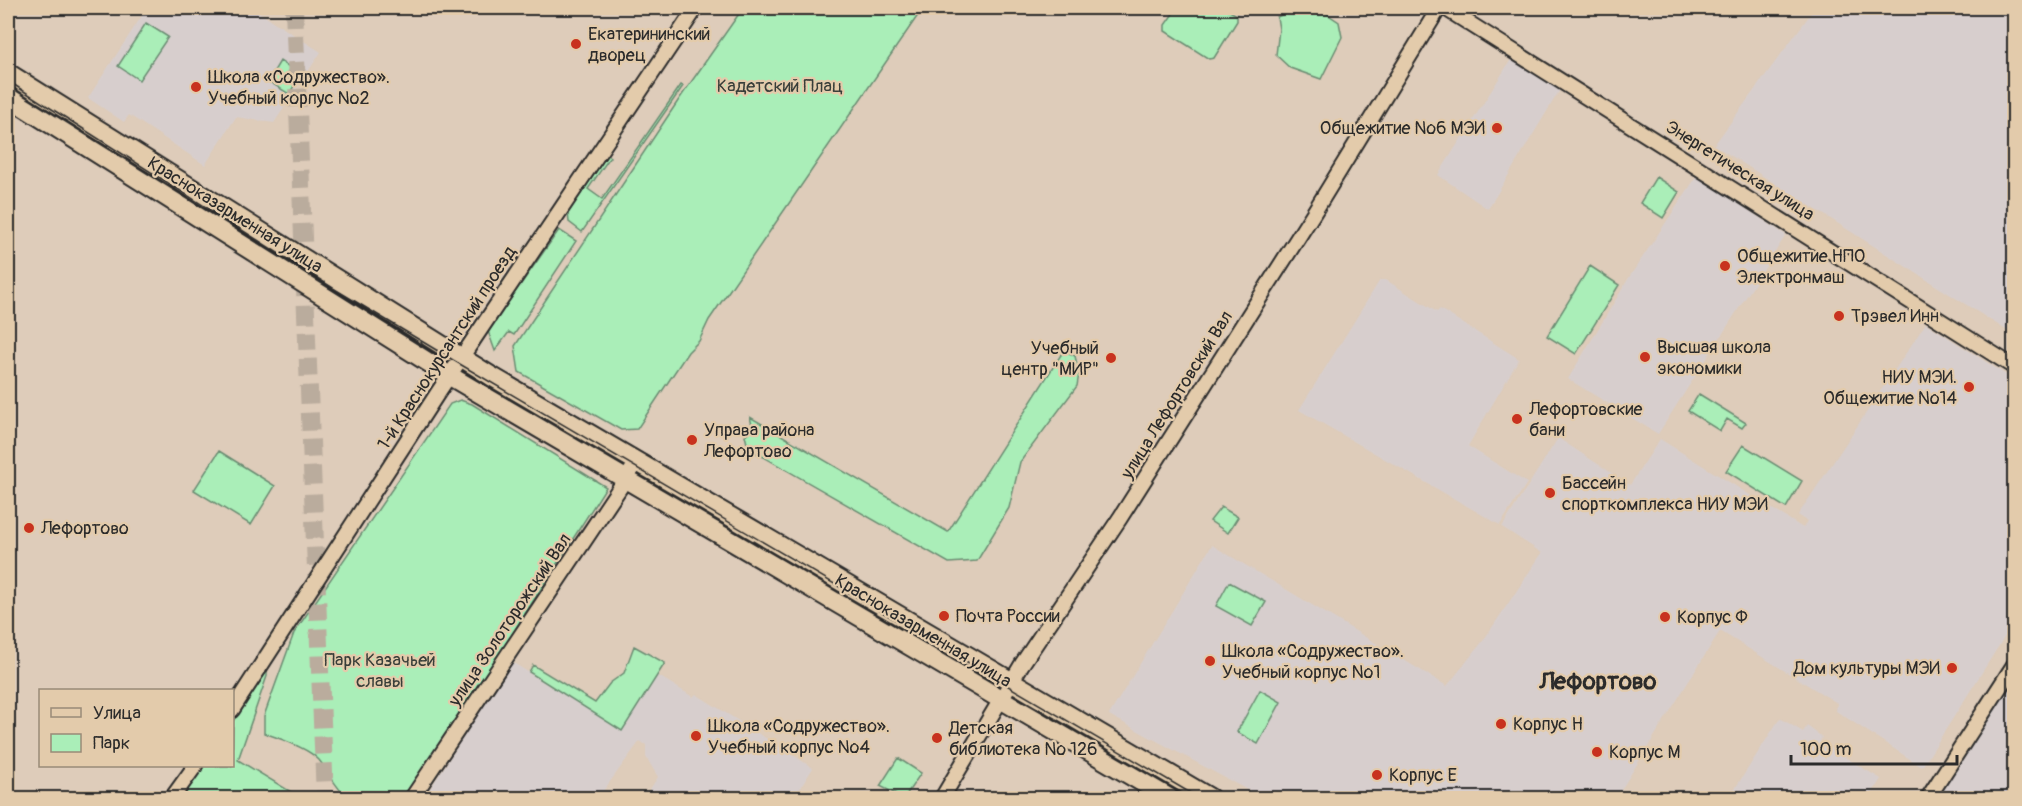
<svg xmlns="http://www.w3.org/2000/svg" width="2022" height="806" viewBox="0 0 2022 806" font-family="Pangolin,sans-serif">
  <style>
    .built { fill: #d7cecd }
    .green { fill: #aaeeb8; stroke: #6a8c72; stroke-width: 1.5 }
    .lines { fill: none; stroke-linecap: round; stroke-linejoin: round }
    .major-tunnel { stroke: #baac9d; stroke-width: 18; stroke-dasharray: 18 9; stroke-linecap: butt }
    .minor-casing { stroke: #2b2b2b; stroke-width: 18 }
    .major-casing { stroke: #2b2b2b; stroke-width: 22 }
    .minor { stroke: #e3cbab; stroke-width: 14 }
    .major { stroke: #e3cbab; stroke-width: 18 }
    .tram { stroke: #2b2b2b; stroke-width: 1.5 }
    .poi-dot { fill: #c8321e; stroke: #e3cbab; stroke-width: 2 }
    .labels { text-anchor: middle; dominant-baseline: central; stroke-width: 4.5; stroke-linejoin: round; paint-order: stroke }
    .poi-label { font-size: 18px; fill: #2b2b2b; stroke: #e3cbab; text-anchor: start }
    .park-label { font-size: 18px; fill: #383e39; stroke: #e3cbab }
    .street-label { font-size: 18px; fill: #2b2b2b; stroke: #e3cbab }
    .district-label { font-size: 24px; font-weight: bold; fill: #2b2b2b; stroke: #e3cbab }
  </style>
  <rect width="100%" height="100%" fill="#deccba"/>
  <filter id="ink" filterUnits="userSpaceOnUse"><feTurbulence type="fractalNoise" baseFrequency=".0167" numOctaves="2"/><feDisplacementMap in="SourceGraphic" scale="12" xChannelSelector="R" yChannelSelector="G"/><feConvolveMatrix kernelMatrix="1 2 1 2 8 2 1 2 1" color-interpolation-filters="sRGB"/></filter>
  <g filter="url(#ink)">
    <path class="built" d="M147,8H252L321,52L274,123L236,117L205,165L129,115L124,122L88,98Z
      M1815,8H2014V335L1714,145Z
      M1512,58L1561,88L1488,209L1438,175Z
      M1697,176L1786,235L1658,434L1568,379L1630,276Z
      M1380,280H1386L1437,312L1440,309L1519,359L1468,446L1527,483L1500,525L1299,410Z
      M1926,323L2014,380V622L1922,767L1836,711L1837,703L1720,631L1616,798H1272L1270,792H1251L1109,715L1212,545L1447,686L1483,641L1542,553L1502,527L1558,438L1630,485L1660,439L1803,528L1807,521L1798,515Z
      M512,662L622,731L657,675L693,697L696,694L813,768L794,798H644L658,777L646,757V745L640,741L598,798H424Z
      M2014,677V798H1938Z
      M1780,718L1803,732L1807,726L1822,737L1820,742L1881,779L1869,798H1729Z"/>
    <path class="green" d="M743,8H923L709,320L699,341L688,352L637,429L621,430L519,372L515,346L680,98Z
      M1177,8H1224L1237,15V21L1214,58L1209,59L1165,31V25Z
      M1296,8H1318L1339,22L1342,37L1321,79L1290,68L1276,55L1279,29L1277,17Z
      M146,23L168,37L139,80L118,66Z
      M280,61L301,75L289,94L268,81Z
      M681,85L683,86L582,232L569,222L568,213L607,155L610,157L588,189L602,199Z
      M1656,177L1679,192L1663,218L1640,203Z
      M559,230L576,241L514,335L509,332L495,351L488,331Z
      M1590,266L1619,285L1576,354L1547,336Z
      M1064,350L1075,356L1079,373L1077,386L1020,462L1009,508L977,561L949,563L748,448L745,435L753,429L750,417L948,532Z
      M1699,394L1746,423L1742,428L1727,419L1720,431L1688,411Z
      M460,400L472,404L606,487L408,797L348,798C336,789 329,772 319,760C309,749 279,738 264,733V716L294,633L450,404Z
      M1743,445L1802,481L1786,508L1726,471Z
      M219,451L275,486L251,525L194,490Z
      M1221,507L1238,517L1228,533L1210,521Z
      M1229,582L1266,602L1252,626L1216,606Z
      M634,646L665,663L622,731L529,672L533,665L595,703L610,683L624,673Z
      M267,671V676L238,760L301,798H180L202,766H232L233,721Z
      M1260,690L1281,702L1258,744L1237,732Z
      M898,758L921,773L904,798L880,786Z"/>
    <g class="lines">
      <path class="major-tunnel" d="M294,8L325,798"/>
      <g class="minor-casing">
        <path id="minor" d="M1445,8L2014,367
          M232,710L439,391L696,8
          M172,798L195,766
          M412,798L637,462
          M942,798L1022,664L1120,518L1313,214L1439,8
          M1928,798L2014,665"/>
      </g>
      <g class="major-casing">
        <path id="major" d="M8,73L491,376L1210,798
          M8,97L450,376L1169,798"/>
      </g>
      <use href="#minor" class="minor"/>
      <use href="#major" class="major"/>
      <path class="tram" d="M8,81L333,288L458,363L1199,798"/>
    </g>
  </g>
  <g class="poi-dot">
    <circle cx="576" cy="44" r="6"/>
    <circle cx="196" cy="87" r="6"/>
    <circle cx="1497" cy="128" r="6"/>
    <circle cx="1725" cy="266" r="6"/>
    <circle cx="1839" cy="316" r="6"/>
    <circle cx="1645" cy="357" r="6"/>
    <circle cx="1111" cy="358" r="6"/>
    <circle cx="1969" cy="387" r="6"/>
    <circle cx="1517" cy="419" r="6"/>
    <circle cx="692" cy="440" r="6"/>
    <circle cx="1550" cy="493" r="6"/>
    <circle cx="29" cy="528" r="6"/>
    <circle cx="944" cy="616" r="6"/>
    <circle cx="1665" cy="617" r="6"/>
    <circle cx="1210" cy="661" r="6"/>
    <circle cx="1952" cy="668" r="6"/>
    <circle cx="1501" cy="724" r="6"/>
    <circle cx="696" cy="736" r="6"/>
    <circle cx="937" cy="738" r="6"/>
    <circle cx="1597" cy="752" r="6"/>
    <circle cx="1377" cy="775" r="6"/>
  </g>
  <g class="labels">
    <g class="poi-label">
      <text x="588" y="34">Екатерининский<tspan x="588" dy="21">дворец</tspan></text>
      <text x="208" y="77">Школа «Содружество».<tspan x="208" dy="21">Учебный корпус №2</tspan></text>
      <text x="1485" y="128" text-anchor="end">Общежитие №6 МЭИ</text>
      <text x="1737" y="256">Общежитие НПО<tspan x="1737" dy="21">Электронмаш</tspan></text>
      <text x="1851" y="316">Трэвел Инн</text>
      <text x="1657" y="347">Высшая школа<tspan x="1657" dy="21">экономики</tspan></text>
      <text x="1099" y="348" text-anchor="end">Учебный<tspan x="1099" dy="21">центр "МИР"</tspan></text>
      <text x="1957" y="377" text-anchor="end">НИУ МЭИ.<tspan x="1957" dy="21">Общежитие №14</tspan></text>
      <text x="1529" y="409">Лефортовские<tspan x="1529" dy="21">бани</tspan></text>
      <text x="704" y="430">Управа района<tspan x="704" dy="21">Лефортово</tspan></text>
      <text x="1562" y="483">Бассейн<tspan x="1562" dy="21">спорткомплекса НИУ МЭИ</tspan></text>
      <text x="41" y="528">Лефортово</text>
      <text x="956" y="616">Почта России</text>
      <text x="1677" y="617">Корпус Ф</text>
      <text x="1222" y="651">Школа «Содружество».<tspan x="1222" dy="21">Учебный корпус №1</tspan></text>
      <text x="1940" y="668" text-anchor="end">Дом культуры МЭИ</text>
      <text x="1513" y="724">Корпус Н</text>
      <text x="708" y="726">Школа «Содружество».<tspan x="708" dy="21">Учебный корпус №4</tspan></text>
      <text x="949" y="728">Детская<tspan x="949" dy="21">библиотека № 126</tspan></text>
      <text x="1609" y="752">Корпус М</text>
      <text x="1389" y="775">Корпус Е</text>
    </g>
    <g class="park-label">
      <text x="780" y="86">Кадетский Плац</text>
      <text x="380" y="660">Парк Казачьей<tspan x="380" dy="21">славы</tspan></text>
    </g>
    <g class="street-label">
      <text transform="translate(1740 171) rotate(32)">Энергетическая улица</text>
      <text transform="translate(235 215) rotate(32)">Красноказарменная улица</text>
      <text transform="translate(447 348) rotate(-57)">1-й Краснокурсантский проезд</text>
      <text transform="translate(1177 395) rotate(-58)">улица Лефортовский Вал</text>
      <text transform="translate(510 620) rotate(-56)">улица Золоторожский Вал</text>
      <text transform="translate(923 631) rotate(31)">Красноказарменная улица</text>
    </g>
    <g class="district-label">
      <text x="1598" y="681">Лефортово</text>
    </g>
  </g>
  <rect width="2022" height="806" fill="none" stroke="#e3cbab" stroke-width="30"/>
  <rect x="15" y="15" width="1992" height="776" fill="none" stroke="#2b2b2b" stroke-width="2" filter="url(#ink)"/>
  <rect x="39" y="689" width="195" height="78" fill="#e3cbab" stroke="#998b78" stroke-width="1.5"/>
  <rect x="51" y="708" width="30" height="9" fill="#e3cbab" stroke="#998b78" stroke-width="1.5"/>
  <text x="93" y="719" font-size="18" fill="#2b2b2b">Улица</text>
  <rect x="51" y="734" width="30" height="18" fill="#aaeeb8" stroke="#998b78" stroke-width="1.5"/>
  <text x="93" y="749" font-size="18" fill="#2b2b2b">Парк</text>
  <path d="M1791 755v9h166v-9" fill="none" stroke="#2b2b2b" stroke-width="3"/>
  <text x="1800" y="755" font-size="18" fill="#2b2b2b" stroke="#e3cbab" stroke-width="4.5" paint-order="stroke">100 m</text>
</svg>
